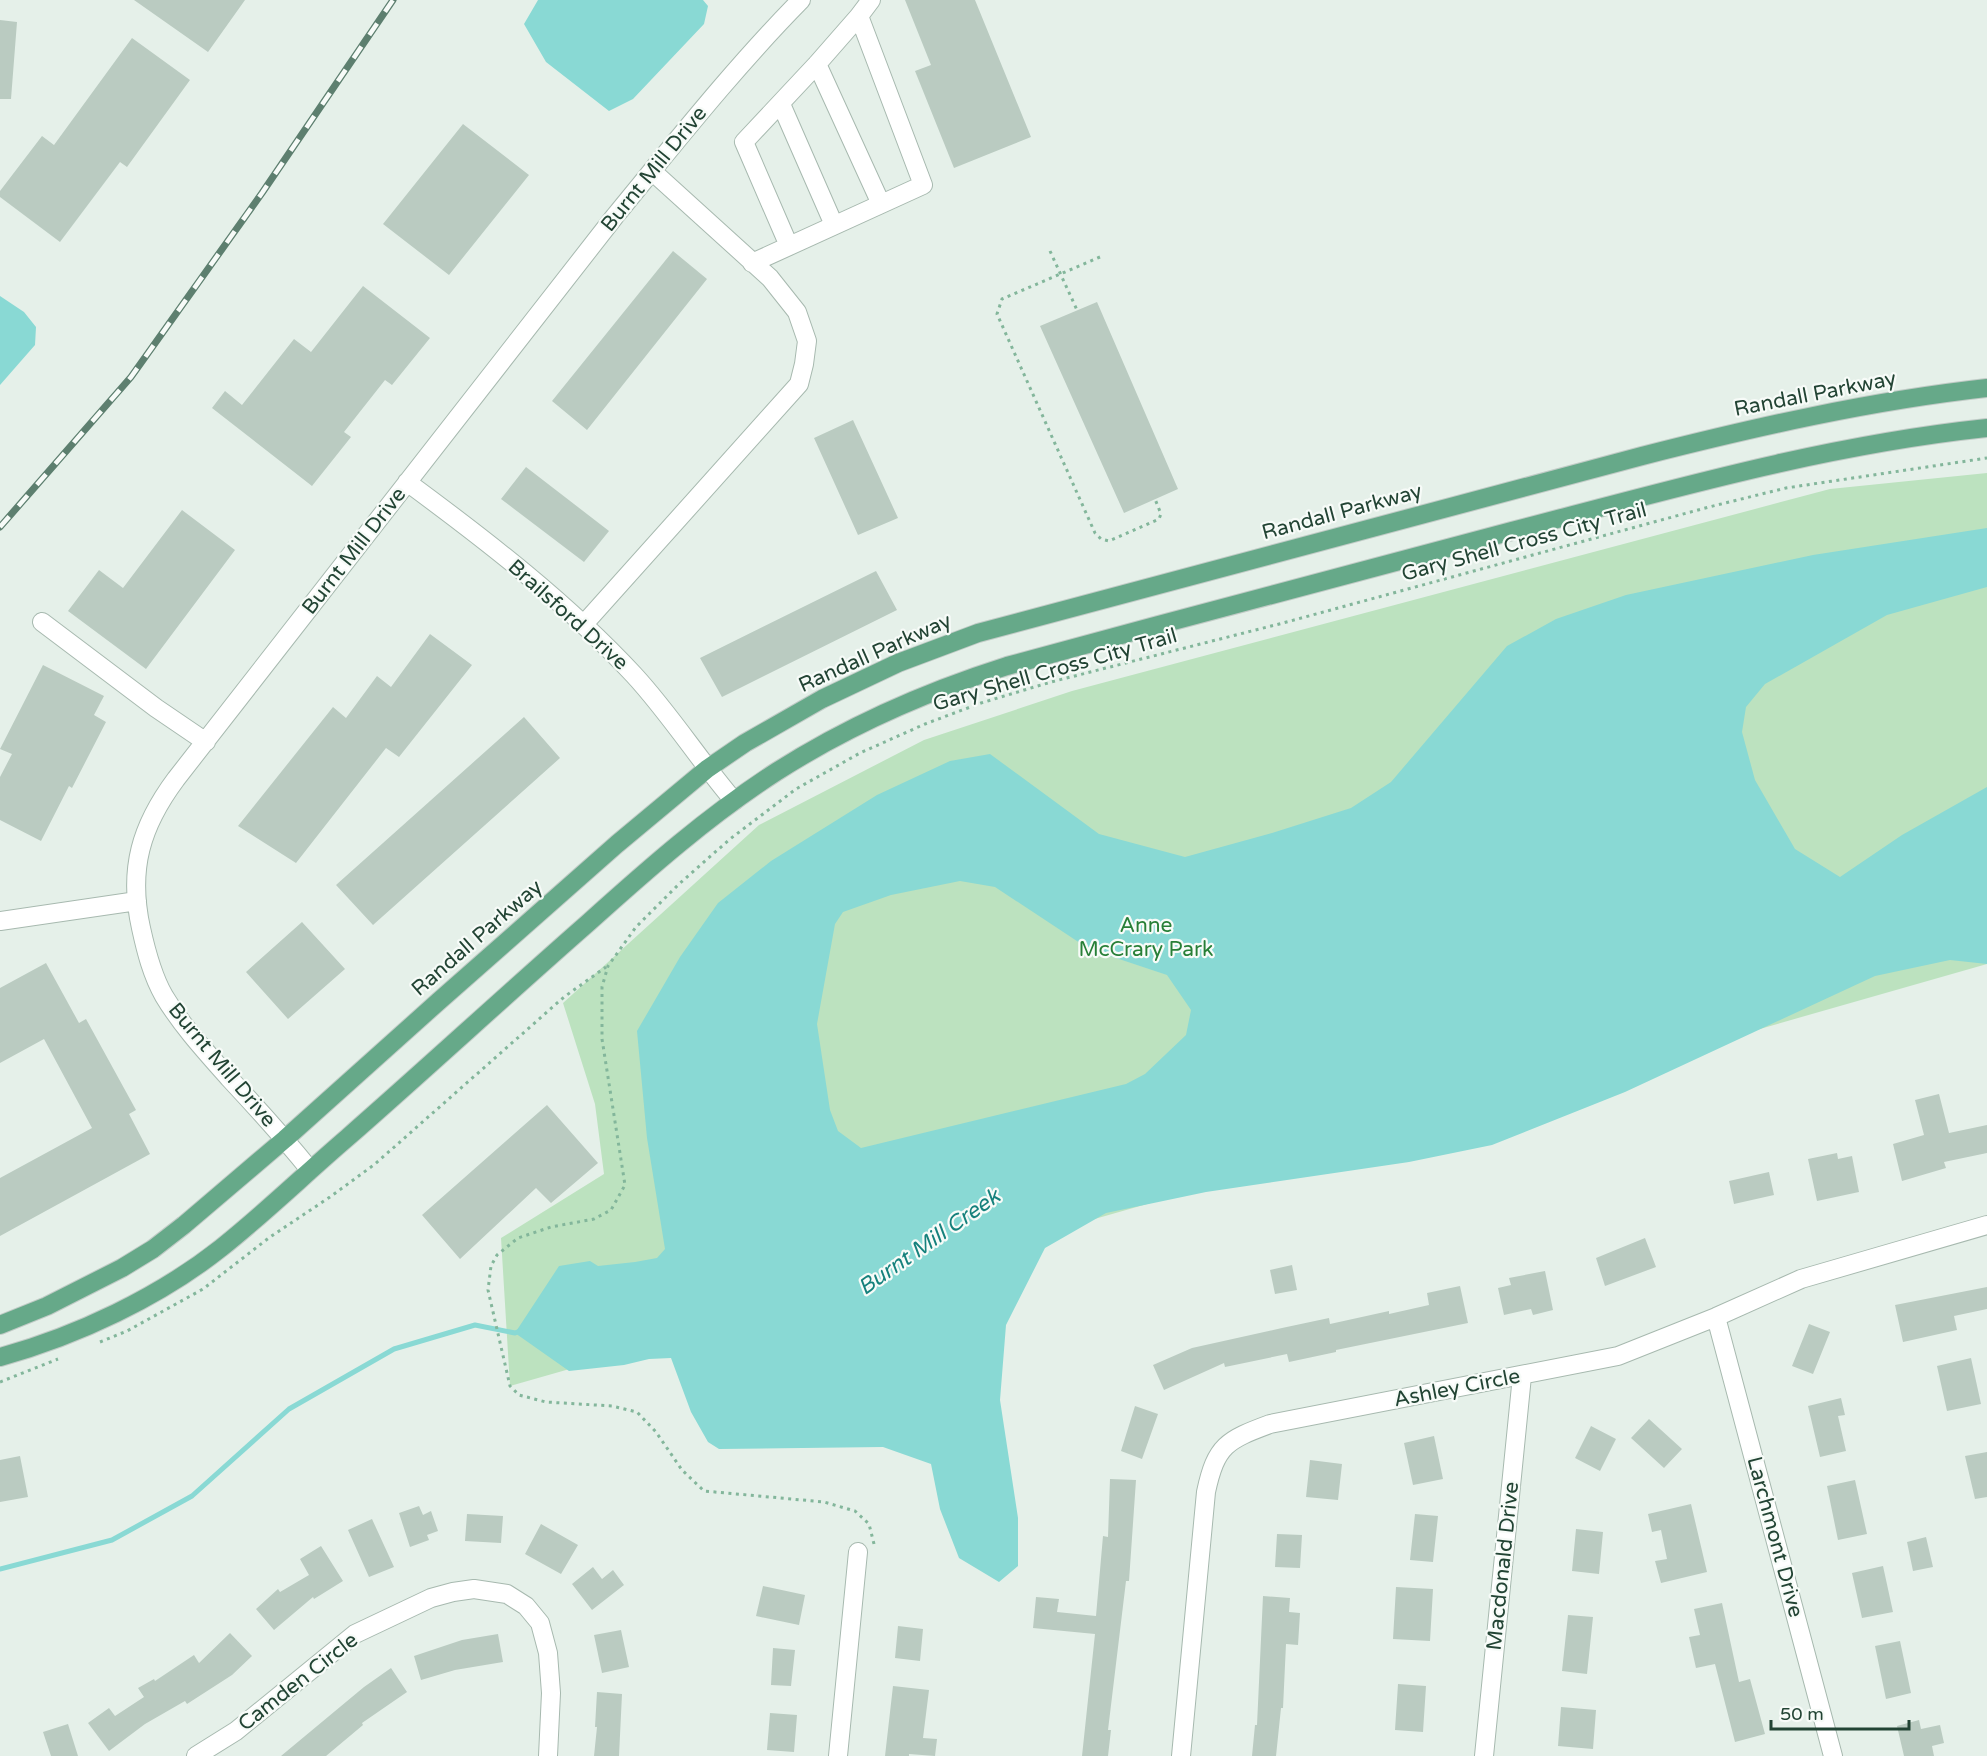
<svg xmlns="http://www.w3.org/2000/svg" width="1987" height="1756" viewBox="0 0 1987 1756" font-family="'Varela Round',sans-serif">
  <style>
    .green { fill: #bce2bf }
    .water { fill: #89d9d4; fill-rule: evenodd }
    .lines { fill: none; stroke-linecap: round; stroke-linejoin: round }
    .stream { stroke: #89d9d4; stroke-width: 5 }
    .building { fill: #bacbc1 }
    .minor-casing { stroke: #a7b9af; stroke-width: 20 }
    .major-casing { stroke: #c1cbc6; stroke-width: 20 }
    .path { stroke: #83b69b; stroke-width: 3; stroke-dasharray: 3 4.5; stroke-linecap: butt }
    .minor { stroke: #fff; stroke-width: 18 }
    .major { stroke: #66a989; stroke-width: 18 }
    .rail-casing { stroke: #5d7f6f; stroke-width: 7 }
    .rail { stroke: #f7fbf8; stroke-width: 4.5; stroke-dasharray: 14; stroke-linecap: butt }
    .labels { text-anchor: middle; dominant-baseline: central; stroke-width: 4.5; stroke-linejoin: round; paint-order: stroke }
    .street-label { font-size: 21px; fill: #224434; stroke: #f7fbf8 }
    .park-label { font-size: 21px; fill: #277f37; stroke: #f7fbf8 }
    .water-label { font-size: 22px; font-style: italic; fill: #15817c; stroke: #f7fbf8 }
  </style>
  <rect width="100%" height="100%" fill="#e5f0e9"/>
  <path class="green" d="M1987,473V964L510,1386L501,1238L604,1174L595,1104L563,1003L759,825L924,740L1072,691L1830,489Z"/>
  <path class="water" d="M538,0H703L708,6L704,24L633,99L609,111L546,62L524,24Z
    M0,296L24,312L36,327L35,345L0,385Z
    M1987,528V587L1887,615L1765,684L1746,707L1742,732L1755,780L1795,849L1840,877L1902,835L1987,787V964L1950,960L1875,976L1625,1092L1492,1145L1409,1162L1206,1192L1106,1213L1045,1248L1006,1325L1000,1400L1018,1518V1566L999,1582L959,1558L940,1509L931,1464L883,1447L719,1449L708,1442L691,1412L671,1358L649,1359L624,1365L569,1371L515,1333L559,1266L590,1261L598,1266L635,1262L657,1258L665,1249L647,1138L637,1031L680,957L718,903L771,861L877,795L950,761L990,754L1099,834L1185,857L1272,833L1351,808L1391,782L1507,646L1556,619L1626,595L1813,555ZM960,881L995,887L1089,949L1167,975L1191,1010L1186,1035L1145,1074L1126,1084L861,1148L838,1131L830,1110L817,1024L835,924L843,912L891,895Z"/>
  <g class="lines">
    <path class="stream" d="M0,1569L112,1540L192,1496L289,1409L394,1349L475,1325L515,1333L520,1331"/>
  </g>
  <path class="building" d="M134,0H245L208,52Z
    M905,0H975L1031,137L954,168L915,71L931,65Z
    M0,20L17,22L11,99H0Z
    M132,38L190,80L127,167L120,162L60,242L0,197V191L42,136L54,145Z
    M463,124L529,175L449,275L383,224Z
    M673,251L707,279L587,430L552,401Z
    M363,286L430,338L392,385L385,380L344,432L351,437L312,486L212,408L225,391L242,405L294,339L311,352Z
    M1097,302L1178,489L1124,513L1040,326Z
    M853,420L898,518L858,535L814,438Z
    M526,467L609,531L584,562L501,499Z
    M182,510L235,550L146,669L68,611L99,570L123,588Z
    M876,571L897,610L722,697L700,658Z
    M430,634L472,665L399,757L386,748L296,863L238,826L333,707L346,718L377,676L391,687Z
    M43,665L104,696L94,715L106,722L72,788L69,786L41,841L0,820V777L12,754L0,749Z
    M524,717L560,758L373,925L336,885Z
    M302,922L345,969L288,1019L246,972Z
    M46,963L79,1023L86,1019L136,1110L129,1114L150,1154L0,1236V1178L92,1128L44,1039L0,1063V988Z
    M1939,1094L1949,1133L1987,1125V1153L1944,1162L1946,1168L1902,1181L1893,1144L1924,1135L1915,1100Z
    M547,1105L598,1163L551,1203L536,1188L460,1259L422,1215Z
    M1837,1153L1838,1159L1852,1156L1859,1192L1817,1201L1808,1159Z
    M1769,1172L1774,1195L1734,1204L1729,1181Z
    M1645,1238L1656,1267L1605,1286L1596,1258Z
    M1292,1265L1297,1290L1275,1294L1270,1270Z
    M1545,1271L1553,1310L1533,1315L1531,1309L1504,1315L1498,1288L1511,1285L1509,1278Z
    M1460,1286L1468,1323L1336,1350V1352L1289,1362L1287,1354L1225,1367L1224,1363L1164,1390L1153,1365L1192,1348L1282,1328L1329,1318L1330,1324L1389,1311V1314L1429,1305L1427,1293Z
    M1987,1287V1309L1954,1316L1957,1330L1903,1342L1895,1305Z
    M1809,1324L1830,1332L1813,1374L1792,1366Z
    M1971,1358L1981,1404L1947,1411L1937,1366Z
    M1841,1398L1845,1415L1838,1416L1846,1451L1820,1457L1808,1406Z
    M1135,1406L1158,1414L1142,1459L1121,1451Z
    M1649,1419L1682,1449L1664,1468L1631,1438Z
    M1591,1426L1616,1439L1600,1471L1575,1458Z
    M1434,1436L1443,1479L1413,1485L1404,1443Z
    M1987,1452V1497L1975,1499L1965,1456Z
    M20,1456L28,1497L0,1502V1460Z
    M1310,1460L1342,1464L1338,1500L1306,1497Z
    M1110,1479L1136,1480L1129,1581H1126L1108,1730H1111L1108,1756H1082L1095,1634L1033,1628L1036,1597L1059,1599L1057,1612L1096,1616L1103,1536L1108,1537Z
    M1855,1480L1867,1534L1838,1540L1827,1486Z
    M1691,1504L1707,1572L1661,1583L1655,1561L1667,1559L1661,1530L1652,1532L1648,1514Z
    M419,1506L423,1515L431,1511L438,1531L427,1535L429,1540L410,1547L399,1513Z
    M467,1514L503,1516L501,1543L465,1541Z
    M1415,1514L1438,1516L1433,1562L1410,1560Z
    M372,1519L394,1567L369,1577L348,1530Z
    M541,1524L578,1545L561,1574L525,1554Z
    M1576,1529L1603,1532L1599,1574L1572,1571Z
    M1277,1534L1302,1535L1300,1568L1275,1567Z
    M1926,1537L1933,1567L1913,1571L1907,1542Z
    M321,1546L343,1581L314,1599L313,1597L274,1630L256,1609L278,1589L280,1592L309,1575L300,1559Z
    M1883,1566L1893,1612L1862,1618L1852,1573Z
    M593,1567L602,1579L613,1570L624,1585L592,1610L572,1584Z
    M763,1586L805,1595L799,1625L756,1616Z
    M1396,1587L1433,1589L1430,1641L1393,1639Z
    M1263,1596L1290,1598L1289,1612L1300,1613L1298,1645L1286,1644L1283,1708H1281L1276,1756H1252L1255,1725H1257Z
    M1722,1603L1739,1682L1750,1679L1765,1734L1735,1742L1715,1664L1696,1668L1689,1637L1700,1635L1694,1609Z
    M1568,1615L1593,1617L1587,1674L1562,1671Z
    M898,1626L923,1629L920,1661L895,1658Z
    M621,1630L629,1667L602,1673L594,1635Z
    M230,1633L252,1656L232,1675L187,1704L185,1701L145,1724L109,1751L88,1723L109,1708L115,1716L144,1697L138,1688L154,1679L155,1681L194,1655L199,1663Z
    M498,1634L503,1662L455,1670L421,1680L414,1656L462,1640Z
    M1900,1641L1911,1693L1886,1699L1875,1646Z
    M773,1648L795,1650L791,1686L771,1685Z
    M391,1668L407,1692L362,1723L363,1725L326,1756H281L364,1687Z
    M1398,1684L1426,1686L1423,1732L1395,1730Z
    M893,1686L929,1690L923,1738L937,1739L935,1756L909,1754V1756H885Z
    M597,1692L622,1694L619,1756H594L597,1727H595Z
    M1561,1707L1596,1710L1593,1749L1558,1746Z
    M770,1713L797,1715L794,1752L767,1750Z
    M1919,1720L1921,1729L1940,1725L1944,1743L1932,1746L1934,1756H1904L1897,1726Z
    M68,1724L78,1756H51L43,1732Z"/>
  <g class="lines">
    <g class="minor-casing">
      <path id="minor" d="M817,64L881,204
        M781,104L834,225
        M789,246L744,142L817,64L859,16
        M752,263L923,185L859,16L871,0
        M407,482C487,541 566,602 634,675C670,714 699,760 734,801
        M42,622L156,708L206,742
        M584,624L799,384L804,364L807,341L797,312L770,278L652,171
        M0,921L137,901
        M310,1170C284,1138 257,1108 229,1078C206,1052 182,1026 164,996C152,975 146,951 141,928C128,869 141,826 176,779L615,216C675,143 734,68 801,0
        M1716,1317L1833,1756
        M196,1756L236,1731L355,1634L431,1598L453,1592L474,1589L507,1594L526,1606L540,1623L548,1653L551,1693L548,1756
        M838,1756L858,1552
        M1181,1756L1206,1492C1216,1445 1227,1440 1270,1424L1618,1356L1716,1317L1801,1279L1987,1225
        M1484,1756L1522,1376"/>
    </g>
    <g class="major-casing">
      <path id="major" d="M0,1325L47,1306L122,1268L153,1249L184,1225L285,1139L439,1001L617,844L707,769L745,743L822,699L898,663L978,633L1642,456C1756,427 1870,401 1987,388
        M0,1357C77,1336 159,1297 221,1248C265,1213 305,1174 347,1138C428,1067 507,994 588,923C648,869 708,816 776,772C848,726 925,692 1007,666C1175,620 1343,576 1512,531C1669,490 1825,445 1987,428"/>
    </g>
    <path class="path" d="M1050,251L1077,310
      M1100,257L1002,299L997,314L1095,533L1101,539L1109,541L1159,519L1161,514L1155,499
      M100,1342L127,1331L203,1289L270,1237L330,1197L375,1164L564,997L606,967
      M0,1382L58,1359
      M874,1544L869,1524L855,1511L824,1502L704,1491L682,1470L656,1432L637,1412L612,1406L546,1402L519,1395L510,1386L488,1290L491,1266L497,1255L518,1238L551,1227L594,1219L611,1210L625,1185L602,1039V987L608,966L636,927L679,884L730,839L796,789L860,753L925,724L981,703L1051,682L1283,623L1709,507L1786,488L1987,458"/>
    <use href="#minor" class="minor"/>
    <use href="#major" class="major"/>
    <g class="rail-casing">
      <path id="rail" d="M0,527L131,377L262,193L393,0"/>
    </g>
    <use href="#rail" class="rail"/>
  </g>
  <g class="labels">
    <g class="street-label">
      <text transform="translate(654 169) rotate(-51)">Burnt Mill Drive</text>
      <text transform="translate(1815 394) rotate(-11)">Randall Parkway</text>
      <text transform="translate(1342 512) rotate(-15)">Randall Parkway</text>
      <text transform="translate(1524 542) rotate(-15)">Gary Shell Cross City Trail</text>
      <text transform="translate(354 551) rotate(-52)">Burnt Mill Drive</text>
      <text transform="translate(568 615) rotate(42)">Brailsford Drive</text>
      <text transform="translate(875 653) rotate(-24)">Randall Parkway</text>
      <text transform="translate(1055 670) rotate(-16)">Gary Shell Cross City Trail</text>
      <text transform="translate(477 938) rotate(-41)">Randall Parkway</text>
      <text transform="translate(222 1065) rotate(50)">Burnt Mill Drive</text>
      <text transform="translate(1457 1388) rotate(-11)">Ashley Circle</text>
      <text transform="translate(1775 1537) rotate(75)">Larchmont Drive</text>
      <text transform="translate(1503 1566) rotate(-84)">Macdonald Drive</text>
      <text transform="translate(298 1682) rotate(-38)">Camden Circle</text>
    </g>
    <g class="park-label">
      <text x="1146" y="925">Anne<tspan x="1146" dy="24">McCrary Park</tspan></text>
    </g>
    <g class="water-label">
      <text transform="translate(929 1242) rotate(-35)">Burnt Mill Creek</text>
    </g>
  </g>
  <path d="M1771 1720v9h138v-9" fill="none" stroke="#224434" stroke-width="3"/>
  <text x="1780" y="1720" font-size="18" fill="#224434" stroke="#f7fbf8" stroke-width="4.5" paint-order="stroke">50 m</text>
</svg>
